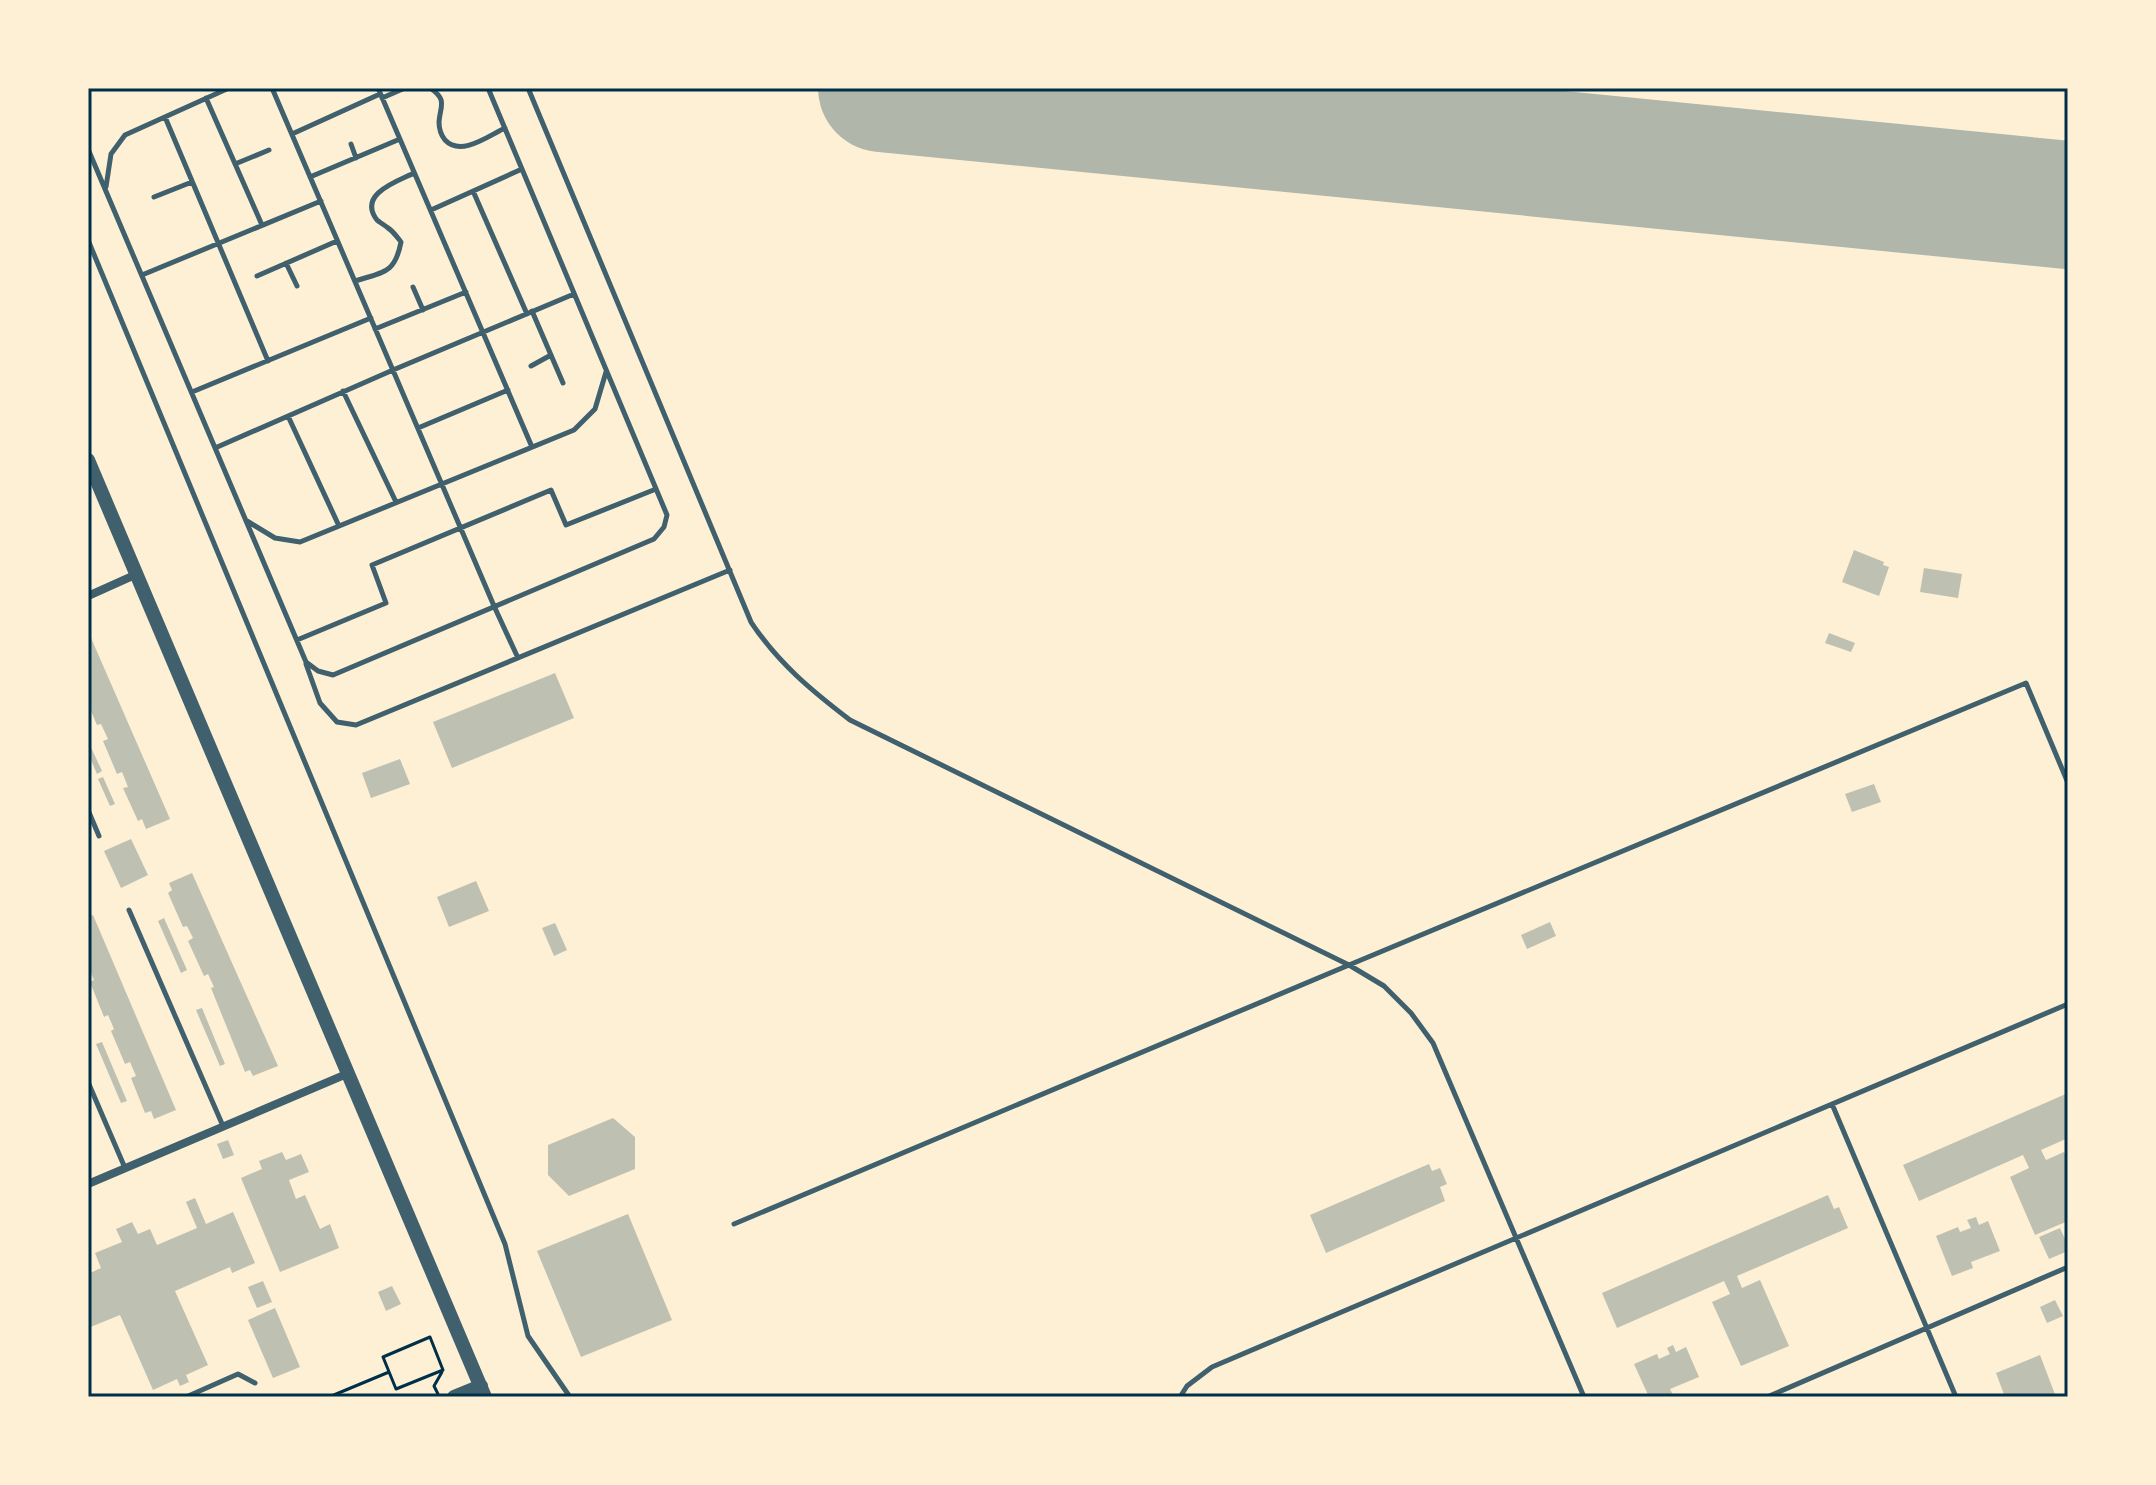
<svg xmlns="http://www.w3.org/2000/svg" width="2156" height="1485" viewBox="0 0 2156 1485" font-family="'Times New Roman',serif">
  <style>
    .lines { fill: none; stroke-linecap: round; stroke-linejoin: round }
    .runway { stroke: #b1b6ab; stroke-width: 128 }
    .building { fill: #bec0b2 }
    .path { stroke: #003049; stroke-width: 3 }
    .service { stroke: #3f606c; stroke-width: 5 }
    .minor { stroke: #3f606c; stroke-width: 8 }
    .tertiary { stroke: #3f606c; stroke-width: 14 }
    .neatline { fill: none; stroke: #003049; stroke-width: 3 }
  </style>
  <rect width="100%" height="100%" fill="#fdf0d5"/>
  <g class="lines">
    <path class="runway" d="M882,88L2068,205"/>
  </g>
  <path class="building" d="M1854,550L1884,562L1883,565L1889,567L1879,596L1842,582Z
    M1924,568L1962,574L1958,598L1920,592Z
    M88,631L170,819L146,829L142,819L138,821L123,788L128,787L122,772L117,774L103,741L108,739L101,724L97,725L88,704Z
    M1829,633L1855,643L1851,652L1825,643Z
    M555,673L574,718L452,768L433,722Z
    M88,741L102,771L97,774L88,753Z
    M400,759L410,784L371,798L362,773Z
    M103,777L115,804L110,806L98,779Z
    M1874,784L1881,802L1852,812L1845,794Z
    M131,839L148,875L121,888L104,851Z
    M192,873L278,1066L253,1076L250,1070L245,1072L211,988L214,987L208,974L204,976L188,941L193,938L187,926L183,927L168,893L172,890L169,883Z
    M476,881L489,911L449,927L437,897Z
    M93,915L176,1110L154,1119L151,1111L145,1113L131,1078L136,1076L130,1062L125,1064L111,1031L114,1029L108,1015L104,1017L90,982L94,980L88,966V917Z
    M164,918L187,970L181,973L158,921Z
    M1550,922L1556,936L1527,949L1521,935Z
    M555,923L567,950L554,956L542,928Z
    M202,1008L225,1064L220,1066L196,1010Z
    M102,1042L127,1101L121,1103L96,1044Z
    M2068,1093V1138L2041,1150L2046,1160L2064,1152L2068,1161V1221L2035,1235L2010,1177L2029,1168L2023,1155L1919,1201L1903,1165Z
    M613,1118L635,1137V1169L569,1196L548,1175V1145Z
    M228,1140L234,1155L223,1159L217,1144Z
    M282,1152L286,1160L301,1154L309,1172L289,1180L296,1199L305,1195L320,1229L330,1224L339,1248L280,1272L241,1178L262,1169L259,1161Z
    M1429,1164L1432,1171L1440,1168L1447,1184L1440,1187L1445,1201L1326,1253L1310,1215Z
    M1828,1195L1834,1209L1839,1207L1848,1228L1737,1276L1742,1288L1760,1280L1789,1346L1741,1366L1712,1302L1730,1294L1724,1281L1617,1328L1602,1293Z
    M195,1198L206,1224L233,1212L255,1263L232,1273L230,1267L175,1291L208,1365L186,1375L189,1382L180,1386L177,1379L153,1390L120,1315L88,1328V1274L101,1268L95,1253L122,1242L116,1229L132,1222L138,1234L150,1229L157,1245L197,1228L186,1202Z
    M628,1214L672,1320L581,1357L537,1251Z
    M1976,1217L1979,1225L1988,1221L2000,1251L1971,1262L1973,1268L1952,1276L1936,1236L1958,1227L1960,1232L1971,1228L1967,1220Z
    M2060,1228L2068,1246V1251L2049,1259L2039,1237Z
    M263,1281L272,1302L257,1308L248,1287Z
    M392,1286L401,1304L386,1311L378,1292Z
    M2055,1300L2063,1316L2047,1323L2040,1307Z
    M275,1308L300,1367L273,1378L248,1320Z
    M1673,1345L1676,1352L1686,1347L1699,1377L1670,1389L1673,1395L1667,1397H1649L1634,1364L1657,1354L1659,1359L1670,1354L1667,1348Z
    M2040,1355L2056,1397H2005L1996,1373Z"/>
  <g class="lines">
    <path class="path" d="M430,1337L443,1370L396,1389L383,1357Z
      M438,1394L434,1386L442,1372
      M329,1397L389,1372"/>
    <path class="service" d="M272,88L494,606L518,658
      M378,88L532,447
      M430,88C448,100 440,106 439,122C439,129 441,135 445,140C461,157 488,136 505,128
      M528,88L751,622C778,663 812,691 850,720L1349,965L1384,986L1411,1013L1433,1043L1584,1397
      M88,89L89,88
      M206,98L262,225
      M382,98L405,88
      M165,117L268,361
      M292,134L380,94
      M351,144L356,158
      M88,149L306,662L318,671L333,675L654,539L664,527L667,515L488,88
      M235,164L269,150
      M310,177L400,139
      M106,187L111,154L125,135L229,88
      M473,191L527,314
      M154,197L192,182
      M431,210L522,169
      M88,240L505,1244L528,1336L570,1397
      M286,263L297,286
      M142,275L321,201
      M257,276L337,241
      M355,281C383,272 395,274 401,242C397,237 393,231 388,228C386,226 379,222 377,220C357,194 398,181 414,173
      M413,287L423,310
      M532,311L563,383
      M375,329L466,292
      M531,366L551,355
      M343,391L396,502
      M192,392L371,318
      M288,416L339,526
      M418,428L508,390
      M215,448L393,370L574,294
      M247,521L275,538L300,542L574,430L595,409L606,372
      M297,640L386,603L372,565L551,490L566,525L656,489
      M306,664L320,703L337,722L356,725L730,570
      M88,810L99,836
      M129,910L223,1126
      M88,1082L125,1168
      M1832,1104L1956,1397
      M734,1224L1349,965L2026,683L2068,783
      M186,1397L238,1374L255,1383
      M1180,1397L1187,1386L1212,1367L2068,1004
      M1767,1397L2068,1267"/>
    <path class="minor" d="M88,596L137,574
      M88,1184L349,1073"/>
    <path class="tertiary" d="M88,460L485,1397
      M454,1397L481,1386"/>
  </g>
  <rect width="2156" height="1485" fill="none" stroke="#fdf0d5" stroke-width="180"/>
  <rect x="90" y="90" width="1976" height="1305" class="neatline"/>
</svg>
